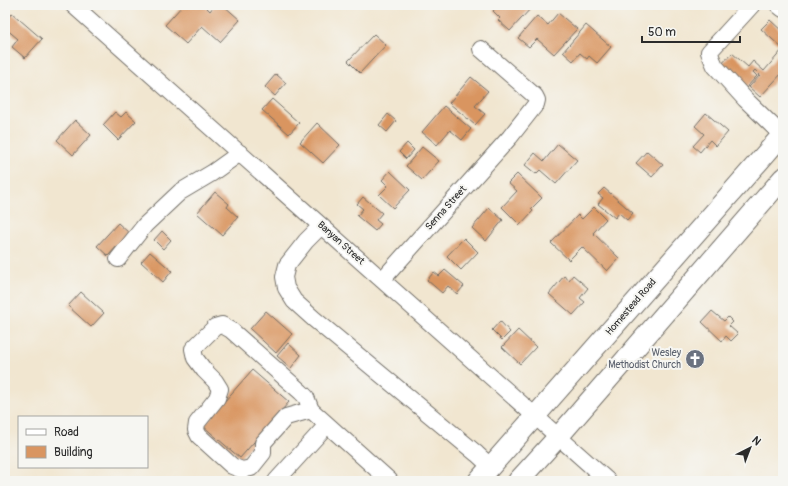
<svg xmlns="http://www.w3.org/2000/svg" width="788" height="486" viewBox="0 0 788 486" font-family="Pangolin,sans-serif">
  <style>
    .building { fill: #d99561 }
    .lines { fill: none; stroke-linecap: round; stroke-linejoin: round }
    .minor-casing { stroke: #706c65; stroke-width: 18 }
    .major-casing { stroke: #706c65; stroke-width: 22 }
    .minor { stroke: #fff; stroke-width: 16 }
    .major { stroke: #fff; stroke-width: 20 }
    .labels { text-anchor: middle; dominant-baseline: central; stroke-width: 4; stroke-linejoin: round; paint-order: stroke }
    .street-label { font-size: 10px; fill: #2b2b2b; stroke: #f6f6f2 }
    .worship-label { font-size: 10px; fill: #5b616d; stroke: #f6f6f2; text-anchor: end }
  </style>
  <rect width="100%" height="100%" fill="#f6f6f2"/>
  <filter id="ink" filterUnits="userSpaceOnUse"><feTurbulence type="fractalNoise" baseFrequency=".025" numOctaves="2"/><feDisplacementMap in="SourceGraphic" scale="8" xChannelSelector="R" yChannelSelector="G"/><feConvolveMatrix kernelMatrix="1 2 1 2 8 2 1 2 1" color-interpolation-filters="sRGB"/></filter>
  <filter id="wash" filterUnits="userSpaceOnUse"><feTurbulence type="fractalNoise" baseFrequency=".012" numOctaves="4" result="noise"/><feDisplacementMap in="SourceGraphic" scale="16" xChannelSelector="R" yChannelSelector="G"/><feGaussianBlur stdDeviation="0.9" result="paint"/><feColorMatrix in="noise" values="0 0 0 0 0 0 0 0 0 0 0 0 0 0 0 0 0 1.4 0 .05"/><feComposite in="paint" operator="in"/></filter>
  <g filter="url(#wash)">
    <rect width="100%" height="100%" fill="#f1e6d0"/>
    <g id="blocks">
      <path class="building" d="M181,5H204L210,11L215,5H223L240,20L220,42L202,26L186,44L165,25L182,6Z
        M498,5H530L532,7L510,31L498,20L500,18L493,11Z
        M12,13L42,39L25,58L12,47L18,39L5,28V21Z
        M558,13L577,29L554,54L537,39L529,47L518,38L537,16L548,25Z
        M770,20L783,32V49L761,29Z
        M586,25L611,47L597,63L589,56L587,59L580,53L573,61L563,52Z
        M374,34L386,45L360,73L348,61Z
        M783,49V72L760,97L749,87L760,75L755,70L753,72L757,76L745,89L719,67L732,53L748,67L753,61L764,71Z
        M276,74L286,83L275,96L265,87Z
        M471,77L488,91L475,106L485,114L475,125L449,103Z
        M272,99L299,123L289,134L262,110Z
        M444,106L471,129L462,140L450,130L437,145L422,132Z
        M115,112L121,117L126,112L136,121L118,140L103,125Z
        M706,113L728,132L716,146L710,140L700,152L693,146L704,134L695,126Z
        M388,114L396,121L387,132L379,125Z
        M75,120L91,135L73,155L57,140Z
        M317,123L340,145L323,163L300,142Z
        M407,143L414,150L406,159L399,152Z
        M558,144L577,160L556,184L540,170L536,174L525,165L535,153L544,161Z
        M422,147L439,161L422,180L406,166Z
        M647,151L663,165L652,177L636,163Z
        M390,171L410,190L393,208L379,195L388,186L382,180Z
        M517,174L542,198L531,209L533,211L520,225L502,207L517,191L508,183Z
        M604,188L633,213L627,220L619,213L615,218L598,204L603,198L598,194Z
        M215,192L229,204L227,207L238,217L222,235L197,213Z
        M363,197L382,213L376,220L381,224L375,231L357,216L363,209L357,204Z
        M594,207L606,219L593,233L619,258L607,271L582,247L569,260L551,243L578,215L582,219Z
        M489,208L503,220L486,241L472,228Z
        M118,223L129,233L108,256L97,246Z
        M162,231L171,240L163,249L154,240Z
        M464,238L478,252L461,270L447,256Z
        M150,252L172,271L163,282L141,262Z
        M445,270L464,286L457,294L448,286L442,293L427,280L434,272L439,276Z
        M573,275L588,288L580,298L585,302L573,315L549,294L564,276L569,280Z
        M81,292L104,313L91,327L68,306Z
        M266,311L292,334L276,353L250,329Z
        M712,311L724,321L728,317L733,322L729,326L738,334L731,341L726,336L722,341L702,322Z
        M500,321L510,332L502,340L492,330Z
        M518,330L536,347L520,364L502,347Z
        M288,343L301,355L291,368L277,356Z
        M252,370L289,402L240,458L203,426Z"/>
    </g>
  </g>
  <g filter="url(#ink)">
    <use href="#blocks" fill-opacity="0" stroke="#706c65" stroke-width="1"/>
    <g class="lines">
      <g class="minor-casing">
        <path id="minor" d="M73,5L608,481
          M752,5L709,52L715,66L745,99L782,135
          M778,5L783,9
          M321,226L306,241L287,265L284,277L286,288L294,301L314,319L477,454L491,467
          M118,259L145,225L180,192L212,173L240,153
          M382,280L510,137L536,104L537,100L535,96L481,49
          M311,410L306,397L301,392L231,330L222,325L215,327L193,349L195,358L204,370L215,381L220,389L217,398L197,423L196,430L199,436L232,466L242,470L251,468L263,453V443L286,417L311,410L390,481
          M276,481L327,425"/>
      </g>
      <g class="major-casing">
        <path id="major" d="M478,481L783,134
          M518,481L559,436L783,178"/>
      </g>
      <use href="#minor" class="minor"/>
      <use href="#major" class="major"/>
    </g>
  </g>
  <defs>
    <g id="church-disc" transform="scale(1)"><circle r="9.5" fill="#6b7280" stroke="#f6f6f2"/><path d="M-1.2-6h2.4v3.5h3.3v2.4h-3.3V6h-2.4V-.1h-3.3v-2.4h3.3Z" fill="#fff"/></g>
  </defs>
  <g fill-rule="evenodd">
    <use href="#church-disc" x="695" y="359"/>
  </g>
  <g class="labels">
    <g class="street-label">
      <text transform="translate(446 208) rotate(-48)">Senna Street</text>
      <text transform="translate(341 243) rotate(42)">Banyan Street</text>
      <text transform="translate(631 307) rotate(-49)">Homestead Road</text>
    </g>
    <g class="worship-label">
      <text x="681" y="353">Wesley<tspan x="681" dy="12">Methodist Church</tspan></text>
    </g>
  </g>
  <rect width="788" height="486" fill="none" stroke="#f6f6f2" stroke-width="20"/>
  <rect x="18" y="416" width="130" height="52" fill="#f6f6f2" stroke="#a5a5a2"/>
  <rect x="26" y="429" width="20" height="6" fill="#ffffff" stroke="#a5a5a2"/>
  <text x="54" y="436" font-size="12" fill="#2b2b2b">Road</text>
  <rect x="26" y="446" width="20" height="12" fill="#d99561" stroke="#a5a5a2"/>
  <text x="54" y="456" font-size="12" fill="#2b2b2b">Building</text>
  <g transform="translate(750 448) rotate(42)" stroke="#f6f6f2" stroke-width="3" paint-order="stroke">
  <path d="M0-3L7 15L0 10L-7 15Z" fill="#2b2b2b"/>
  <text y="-6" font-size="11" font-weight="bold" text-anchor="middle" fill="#2b2b2b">N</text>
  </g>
  <path d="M642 36v6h98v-6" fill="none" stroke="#2b2b2b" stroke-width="2"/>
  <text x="648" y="36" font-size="12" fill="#2b2b2b" stroke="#f6f6f2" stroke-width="3" paint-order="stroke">50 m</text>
</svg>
